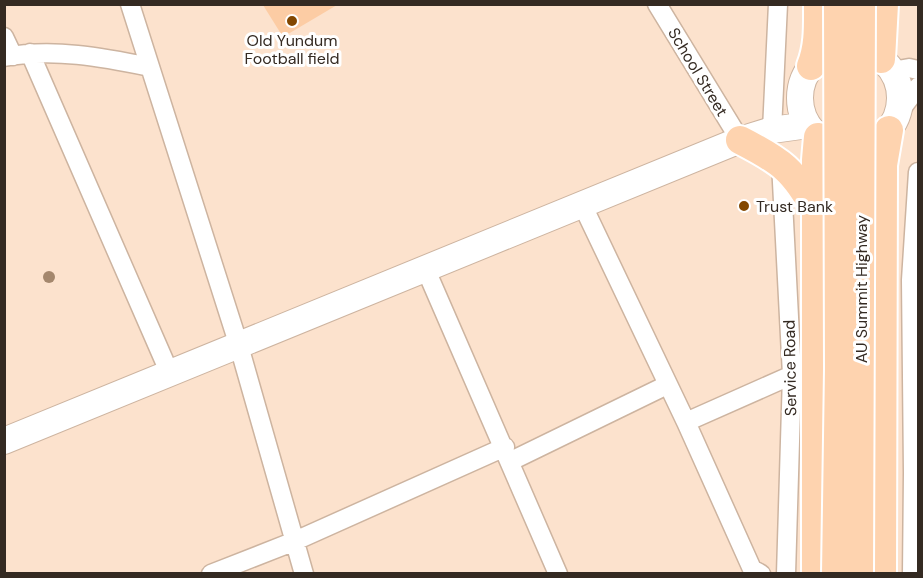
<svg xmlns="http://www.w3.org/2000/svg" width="923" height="578" viewBox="0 0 923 578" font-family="'DM Sans',sans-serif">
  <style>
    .green { fill: #fccca4 }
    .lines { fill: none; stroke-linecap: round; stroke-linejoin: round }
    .street-casing { stroke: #cdb4a0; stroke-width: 21 }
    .secondary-casing { stroke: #cdb4a0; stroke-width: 28 }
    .primary-casing { stroke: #fff; stroke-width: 32 }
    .street { stroke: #fff; stroke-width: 18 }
    .secondary { stroke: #fff; stroke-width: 26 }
    .primary { stroke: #fed3af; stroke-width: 28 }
    .primary-bridge-casing { stroke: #fff; stroke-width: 32; stroke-linecap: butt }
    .primary-bridge { stroke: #fed3af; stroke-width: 28 }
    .tree { fill: #a4876d }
    .poi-dot { fill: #824700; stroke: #fff; stroke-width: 2 }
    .labels { text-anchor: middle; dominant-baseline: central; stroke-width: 6; stroke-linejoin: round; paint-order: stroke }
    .poi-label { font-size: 16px; fill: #342a22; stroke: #fff }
    .street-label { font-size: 16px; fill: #342a22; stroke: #fff }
  </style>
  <rect width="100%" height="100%" fill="#fce2cd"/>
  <path class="green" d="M263,5H337L283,37Z"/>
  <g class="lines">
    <g class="street-casing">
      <path id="street" d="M130,4L239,346L304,574
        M657,4L740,140
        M4,37L13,56
        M30,53L170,374
        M4,57C53,48 102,57 150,67
        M892,71L909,68L918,70
        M896,116L918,87
        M772,130L778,4
        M781,163L792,375L786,574
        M582,204L686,422L752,569L761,574
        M426,270L558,574
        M686,422L792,375
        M511,461L667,385
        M211,574L295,541L505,447
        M912,574L913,473L911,280L918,172"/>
    </g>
    <g class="secondary-casing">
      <path id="secondary" d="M800 98a50 50 0 1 1 100 0a50 50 0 1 1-100 0Z
        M4,441L740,140L772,130L808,125"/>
    </g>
    <g class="primary-casing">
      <path id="primary" d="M881,59L884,4
        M811,66C819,46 818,26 818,4
        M740,140C781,161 794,170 816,211
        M816,574V160L818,137
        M882,574L883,165L889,130"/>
    </g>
    <use href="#street" class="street"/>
    <use href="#secondary" class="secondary"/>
    <use href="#primary" class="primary"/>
    <g class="primary-bridge-casing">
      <path id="primary-bridge" d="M836,574L839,369L838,4
        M859,574L861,4"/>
    </g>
    <use href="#primary-bridge" class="primary-bridge"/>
  </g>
  <circle class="tree" cx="49" cy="277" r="6"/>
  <g class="poi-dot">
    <circle cx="292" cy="21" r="6"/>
    <circle cx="744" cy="206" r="6"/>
  </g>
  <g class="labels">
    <g class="poi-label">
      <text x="292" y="40">Old Yundum<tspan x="292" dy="18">Football field</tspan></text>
      <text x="756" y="206" text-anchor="start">Trust Bank</text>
    </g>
    <g class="street-label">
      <text transform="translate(698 72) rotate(59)">School Street</text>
      <text transform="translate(861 289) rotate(-90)">AU Summit Highway</text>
      <text transform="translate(790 368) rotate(-91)">Service Road</text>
    </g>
  </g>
  <rect width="923" height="578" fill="none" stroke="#342a22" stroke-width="12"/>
</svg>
